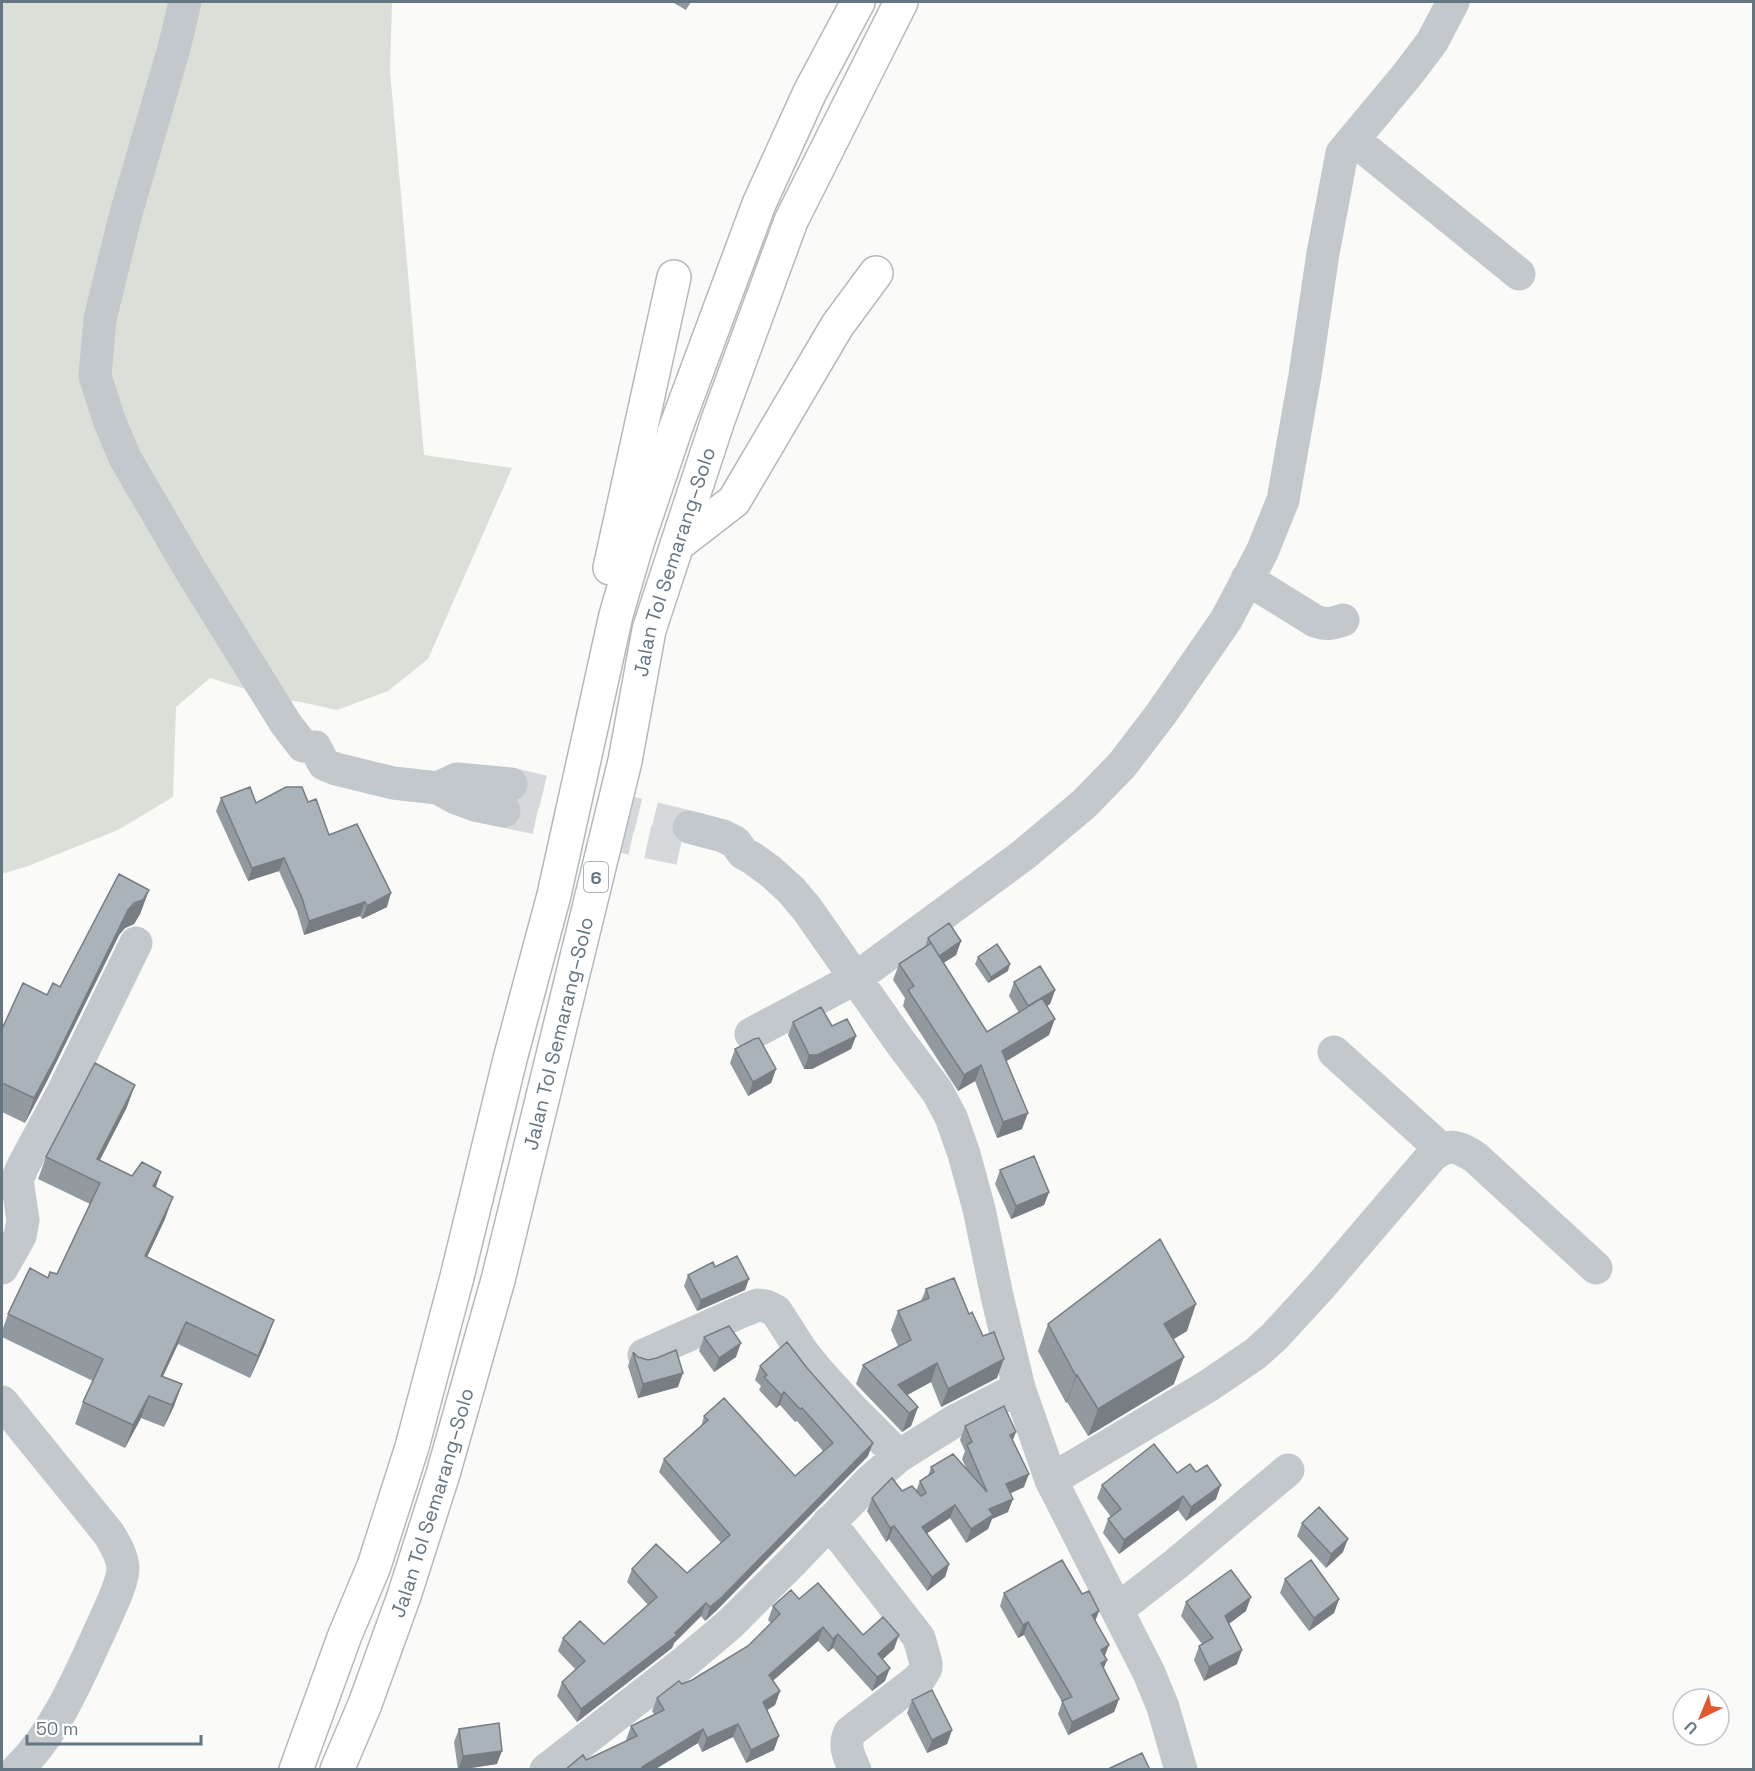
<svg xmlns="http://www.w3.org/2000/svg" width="1755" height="1771" viewBox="0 0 1755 1771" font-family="'Space Grotesk',sans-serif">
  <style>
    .green { fill: #dadfd7 }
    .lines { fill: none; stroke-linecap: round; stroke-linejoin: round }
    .minor-tunnel { stroke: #d5d9db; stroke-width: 33; stroke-dasharray: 33 16; stroke-linecap: butt }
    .highway-casing { stroke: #b4b9bd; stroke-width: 36 }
    .minor { stroke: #c3c8cc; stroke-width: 33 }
    .highway { stroke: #fff; stroke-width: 33 }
    .wall { fill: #929a9f }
    .shaded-wall { fill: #777d82 }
    .building { fill: #aab3b9; stroke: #777d82; stroke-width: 1.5 }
    .labels { text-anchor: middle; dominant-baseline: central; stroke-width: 6; stroke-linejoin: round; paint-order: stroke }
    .shield { fill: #fff; stroke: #939fa8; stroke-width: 1.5 }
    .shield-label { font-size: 18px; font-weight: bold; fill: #657683 }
    .street-label { font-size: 20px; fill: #657683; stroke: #fff }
  </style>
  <rect width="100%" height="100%" fill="#fafaf8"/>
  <path class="green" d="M2,2H392L390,71L424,455L512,468L428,659L388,691L337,710L301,702L278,699L210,678L176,707L173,797L118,830L28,866L2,874Z"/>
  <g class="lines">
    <path class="minor-tunnel" d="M511,784L689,827
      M504,811L686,850"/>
    <g class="highway-casing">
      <g id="highway">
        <path d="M677,545L734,501L837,326L876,273"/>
        <path d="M610,568L674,277"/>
        <path d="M296,1770L345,1635L374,1566L412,1447L457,1277L510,1059L554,895L616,615L637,543L676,427L759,204L810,92L858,2"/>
        <path id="s1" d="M337,1770L365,1704L404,1596L443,1474L498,1280L625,761L649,630L718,420L791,221L901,2"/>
      </g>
    </g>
    <path class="minor" d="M185,2L174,48L125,217L100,319L95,376L109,420L125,458L191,571L286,724L303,746L315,747L324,764L336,769L393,783L438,788L456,798L475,805L504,811
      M1354,140L1519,274
      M1247,579L1315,621C1326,625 1332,624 1343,620
      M438,788L457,779L511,784
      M689,827L723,836L735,842L743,853L752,858L770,871L791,890L807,909L898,1039L937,1091L951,1117L964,1154L979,1209L997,1296L1019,1388L1051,1480L1149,1673L1163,1707L1181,1770
      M751,1034L856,978L1022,856L1084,804L1122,765L1161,714L1226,620L1262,552L1283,500L1305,375L1323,253L1342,153L1407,75L1432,42L1453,2
      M1334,1052L1441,1149
      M2,1268L20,1236L23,1220L17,1180L23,1166L64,1090L136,943
      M644,1355L745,1310L758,1305L766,1306L776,1311L801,1350L816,1369L855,1412L899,1456
      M2,1402L109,1534C115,1544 122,1555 123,1568C123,1583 109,1610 103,1624C80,1674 57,1731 17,1770
      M1051,1480L1208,1386L1255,1354L1274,1337L1320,1287L1431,1157C1448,1142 1457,1146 1475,1157L1596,1268
      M829,1522L919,1638L926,1663V1668L920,1678L850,1732C843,1745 849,1757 855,1770
      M1117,1610L1176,1564L1288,1470
      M546,1770L686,1661L730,1624L793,1561L871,1480L899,1456L953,1422L1019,1388"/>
    <use href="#highway" class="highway"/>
  </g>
  <path class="wall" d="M672,2H691L686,10Z
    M221,798L256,803L308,802L329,835L387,907L362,919L360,916L304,935L297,911L279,871L248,881L216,811Z
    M149,890L140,914L134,924L125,928L119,935L47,1081L25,1123L2,1112V1029L47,995L60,987Z
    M928,938L961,941L956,955L943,963L987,1032L1019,1013L1009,996L1014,982L1055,990L1050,1004L1047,1006L1049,1035L1006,1061L1022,1129L997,1138L975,1081L958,1091L903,1006L905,998L893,980L899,964L925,947Z
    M978,957L1008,971L988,983L975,964Z
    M793,1022L832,1026L856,1036L851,1049L812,1069H804L788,1035Z
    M735,1049L776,1069L771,1083L748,1096L730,1063Z
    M127,1107L100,1160L132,1176L161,1172L156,1187L165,1219L147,1257L266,1342L250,1378L178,1344L163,1376L182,1384L174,1406L164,1427L141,1418L125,1448L75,1424L83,1402L93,1381L2,1337V1331L8,1314L57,1274L90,1204L38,1179L46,1157Z
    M1000,1170L1049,1192L1044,1205L1011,1219L995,1184Z
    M715,1267L745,1290L697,1311L684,1286L688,1275Z
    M926,1289L997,1378L941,1407L931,1382L907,1395L918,1407L911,1426L902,1432L856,1384L863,1365L898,1346L891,1330L898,1311L921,1301Z
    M1048,1324L1187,1331L1173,1339L1174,1384L1088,1436L1067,1402L1066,1403L1038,1351Z
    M704,1337L736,1357L714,1372L699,1351Z
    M633,1352L638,1357L678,1387L638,1398L628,1366Z
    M760,1366L868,1456L717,1610L705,1621L701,1616L674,1643L672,1648L577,1722L557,1696L562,1682L576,1670L558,1651L563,1638L604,1644L648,1605L627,1582L632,1569L687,1573L721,1543L659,1472L664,1459L701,1427L704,1416L795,1476L823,1451L797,1421L795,1422L780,1405L776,1408L759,1390L761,1386L755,1380Z
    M965,1426L1013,1441L1024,1487L1010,1493L1008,1512L992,1519L988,1529L966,1543L950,1518L927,1533L949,1564L945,1577L927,1591L889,1539L886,1542L867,1511L872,1498L902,1491H916L920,1481L928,1476L931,1467L967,1470L962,1459L965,1451L960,1440Z
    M1196,1472L1216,1499L1186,1521L1178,1510L1119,1554L1103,1533L1108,1519L1111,1517L1097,1498L1102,1485L1177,1473Z
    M1302,1523L1343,1552L1326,1568L1297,1536Z
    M1285,1579L1339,1599L1334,1613L1309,1631L1280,1593Z
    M1004,1593L1082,1594L1099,1611L1095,1621L1105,1657L1103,1668L1119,1699L1114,1712L1068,1735L1058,1714L1062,1702L1024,1635L1018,1638L1000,1606Z
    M799,1599L863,1635L894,1649L883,1659L885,1681L872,1691L833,1648L828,1652L818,1641L773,1681L780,1691L775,1705L767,1710L774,1750L746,1763L733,1737L702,1752L698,1743L654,1770H565L627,1741L626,1740L631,1726L654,1714L652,1711L657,1698L692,1680L748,1646L771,1623L768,1620L773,1606Z
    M1186,1602L1246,1611L1229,1624L1237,1664L1204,1681L1194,1660L1199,1646L1202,1644L1181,1616Z
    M912,1700L952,1730L947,1744L927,1753L907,1713Z
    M459,1729L497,1764L458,1770L454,1742Z"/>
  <path class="shaded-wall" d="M284,858L279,871L248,881L252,868Z
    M149,890L140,914L134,924L125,928L119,935L47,1081L25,1123L34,1098L128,910Z
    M391,893L387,907L362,919L367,906Z
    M365,902L360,916L304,935L309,921Z
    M961,941L956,955L934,969L939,956Z
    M1010,964L1008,971L988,983L991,977Z
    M1055,990L1050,1004L1023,1020L1028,1006Z
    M1055,1019L1049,1035L997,1067L1002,1051Z
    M856,1036L851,1049L812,1069H804L809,1055Z
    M981,1065L975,1081L958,1091L964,1075Z
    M776,1069L771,1083L748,1096L753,1082Z
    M135,1085L127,1107L89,1181L97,1159Z
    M1028,1113L1022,1129L997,1138L1003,1122Z
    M161,1172L153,1194V1186Z
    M1049,1192L1044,1205L1011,1219L1016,1206Z
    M173,1197L165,1219L137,1278L145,1256Z
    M749,1279L745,1290L697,1311L701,1300Z
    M1196,1304L1187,1331L1154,1351L1164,1324Z
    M274,1320L266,1342L250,1378L258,1356Z
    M186,1322L178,1344L153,1398L161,1376Z
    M741,1343L736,1357L714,1372L719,1358Z
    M1184,1357L1174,1384L1088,1436L1098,1409Z
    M1004,1359L997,1378L941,1407L948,1389Z
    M937,1363L931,1382L896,1401L898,1385Z
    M683,1373L678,1387L638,1398L643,1384Z
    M1077,1375L1067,1402L1066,1403L1076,1376Z
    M182,1384L174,1406L164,1427L172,1405Z
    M784,1392L780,1405L776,1408L781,1395Z
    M149,1396L141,1418L125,1448L133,1425Z
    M918,1407L911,1426L902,1432L909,1413Z
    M1016,1432L1011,1445L1010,1435Z
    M873,1443L868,1456L717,1610L705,1621L710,1607Z
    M1029,1474L1024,1487L1001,1498L1006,1484Z
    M1221,1485L1216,1499L1186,1521L1191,1507Z
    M1183,1496L1178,1510L1119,1554L1124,1540Z
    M1013,1499L1008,1512L992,1519L988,1529L966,1543L971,1529L989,1509Z
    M955,1505L950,1518L917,1540L922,1527Z
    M894,1526L889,1539L886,1542L890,1528Z
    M1348,1539L1343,1552L1326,1568L1331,1554Z
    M949,1564L945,1577L927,1591L932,1577Z
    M1251,1597L1246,1611L1220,1630L1225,1616Z
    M1339,1599L1334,1613L1309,1631L1314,1618Z
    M706,1603L701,1616L674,1643L672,1648L577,1722L581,1709L675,1633Z
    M1099,1611L1094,1624L1092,1615Z
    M1028,1622L1024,1635L1018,1638L1023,1625Z
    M823,1627L818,1641L764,1688L769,1675Z
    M838,1634L833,1648L828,1652L833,1639Z
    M899,1635L894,1649L873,1668L878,1654Z
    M1109,1645L1104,1658L1101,1650Z
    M1242,1650L1237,1664L1204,1681L1209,1667Z
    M1107,1660L1102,1673L1101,1663Z
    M890,1668L885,1681L872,1691L877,1677Z
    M780,1691L775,1705L758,1716L763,1702Z
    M1119,1699L1114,1712L1068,1735L1072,1722Z
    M738,1724L733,1737L702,1752L707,1738Z
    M703,1729L698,1743L654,1770H641L642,1767Z
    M952,1730L947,1744L927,1753L932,1740Z
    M779,1736L774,1750L746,1763L751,1750Z
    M502,1751L497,1764L458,1770L463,1756Z"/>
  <path class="building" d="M250,787L256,803L286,787H302L308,802L316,799L329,835L357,824L391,893L367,906L365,902L309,921L302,898L284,858L252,868L221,798Z
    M119,874L149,890L143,900L134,903L128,910L56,1057L34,1098L2,1083V1029L23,983L47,995L53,983L60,987Z
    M949,923L961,941L939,956L928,938Z
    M931,943L987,1032L1042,998L1055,1019L1002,1051L1028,1113L1003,1122L981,1065L964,1075L908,990L914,986L899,964Z
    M997,944L1010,964L991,977L978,957Z
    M1040,966L1055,990L1028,1006L1014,982Z
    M821,1007L832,1026L847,1019L856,1036L817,1055H809L793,1022Z
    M759,1038L776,1069L753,1082L735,1049L754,1039Z
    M95,1063L135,1085L97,1159L132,1176L142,1162L161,1172L153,1186L173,1197L145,1256L274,1320L258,1356L186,1322L161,1376L182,1384L172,1405L149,1396L133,1425L83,1402L103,1359L8,1314L30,1268L48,1278L50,1272L57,1274L100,1183L46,1157Z
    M1034,1156L1049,1192L1016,1206L1000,1170Z
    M1160,1239L1196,1304L1164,1324L1184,1357L1098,1409L1077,1375L1076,1376L1048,1324Z
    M737,1256L749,1279L701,1300L688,1275L713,1262L715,1267Z
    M954,1278L969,1314L972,1312L983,1336L994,1332L1004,1359L948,1389L937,1363L898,1385L918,1407L909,1413L863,1365L911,1340L898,1311L929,1298L926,1289Z
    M729,1326L741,1343L719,1358L704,1337Z
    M787,1342L807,1368L873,1443L722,1597L710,1607L706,1603L675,1633L677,1635L581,1709L562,1682L585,1661L563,1638L580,1621L604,1644L657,1597L632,1569L656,1544L687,1573L730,1535L664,1459L708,1420L704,1416L724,1398L795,1476L833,1443L802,1408L800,1409L784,1392L781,1395L764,1377L767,1375L760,1366Z
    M676,1350L683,1373L643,1384L633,1352L638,1357L648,1360L657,1358Z
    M1004,1406L1016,1432L1010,1435L1029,1474L1006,1484L1013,1499L989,1509L993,1515L971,1529L955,1505L922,1527L949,1564L932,1577L894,1526L890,1528L872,1498L892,1478L902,1491L912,1486L921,1496L926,1493L920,1481L934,1472L931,1467L953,1454L987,1492L967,1445L972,1442L965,1426Z
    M1154,1444L1177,1473L1190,1464L1196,1472L1207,1465L1221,1485L1191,1507L1183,1496L1124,1540L1108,1519L1121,1509L1102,1485Z
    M1319,1507L1348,1539L1331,1554L1302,1523Z
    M1062,1560L1082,1594L1089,1591L1099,1611L1092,1615L1109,1645L1101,1650L1107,1660L1101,1663L1119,1699L1072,1722L1062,1701L1072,1697L1028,1622L1023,1625L1004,1593Z
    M1311,1560L1339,1599L1314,1618L1285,1579Z
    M1231,1570L1251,1597L1225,1616L1242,1650L1209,1667L1199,1646L1213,1638L1186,1602Z
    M818,1583L863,1635L883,1617L899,1635L878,1654L890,1668L877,1677L838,1634L833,1639L823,1627L769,1675L780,1691L763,1702L779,1736L751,1750L738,1724L707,1738L703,1729L642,1767L643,1770H565L583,1755L586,1760L637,1736L631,1726L664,1710L657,1698L679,1681L682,1684L692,1680L748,1646L780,1614L773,1606L791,1590L799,1599Z
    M932,1690L952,1730L932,1740L912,1700Z
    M499,1723L502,1751L463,1756L459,1729Z
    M1142,1753L1150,1770H1106Z"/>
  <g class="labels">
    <rect class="shield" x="584" y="862" width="24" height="30" rx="4.5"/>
    <g class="shield-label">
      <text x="596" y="877">6</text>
    </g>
    <g class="street-label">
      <text stroke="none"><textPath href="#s1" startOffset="1256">Jalan Tol Semarang–Solo</textPath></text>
      <text stroke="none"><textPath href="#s1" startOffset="770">Jalan Tol Semarang–Solo</textPath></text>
      <text stroke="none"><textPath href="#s1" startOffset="284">Jalan Tol Semarang–Solo</textPath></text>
    </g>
  </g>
  <rect width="1755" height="1771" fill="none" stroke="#657683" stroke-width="6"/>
  <g transform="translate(1701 1717) rotate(223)"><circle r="28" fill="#ffffff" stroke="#c1c8cd" stroke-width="1.5"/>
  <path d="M0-4.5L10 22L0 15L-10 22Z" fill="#e4572e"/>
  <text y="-9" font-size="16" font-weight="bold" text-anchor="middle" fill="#657683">U</text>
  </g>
  <path d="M27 1735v9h174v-9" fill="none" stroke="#657683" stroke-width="3"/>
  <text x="36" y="1735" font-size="18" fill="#657683" stroke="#ffffff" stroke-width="4.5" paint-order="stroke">50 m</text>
</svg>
